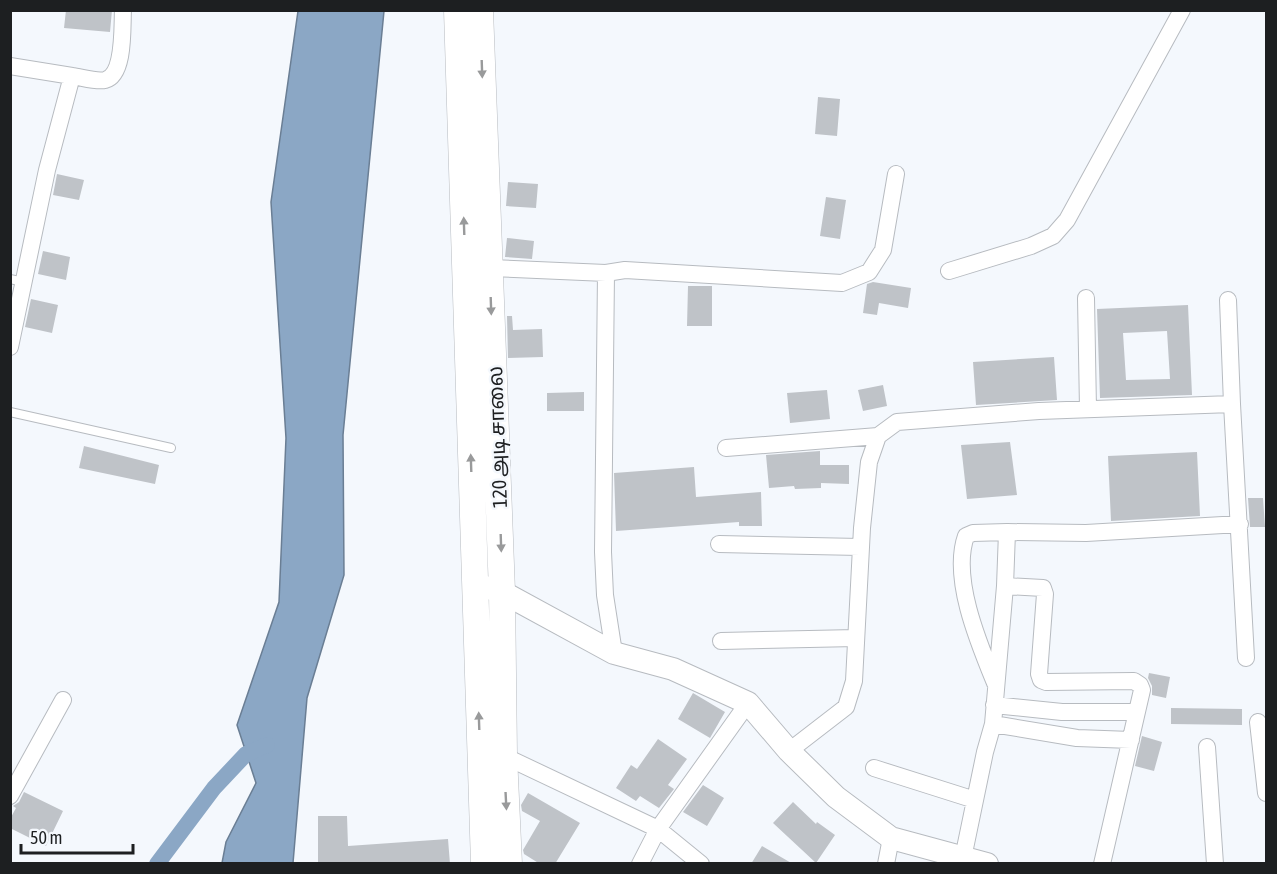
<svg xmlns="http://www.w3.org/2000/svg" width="1277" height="874" viewBox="0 0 1277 874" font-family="'Asap Condensed','Noto Sans Tamil',sans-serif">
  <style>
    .water { fill: #8ba7c5; stroke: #6a7e94; stroke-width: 1.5 }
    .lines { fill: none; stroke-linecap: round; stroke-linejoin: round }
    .canal { stroke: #8ba7c5; stroke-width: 16 }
    .building { fill: #bfc3c8; fill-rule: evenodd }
    .lane-casing { stroke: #b7bbc0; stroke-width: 10 }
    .street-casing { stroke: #b7bbc0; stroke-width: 18 }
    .secondary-casing { stroke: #b7bbc0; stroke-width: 24 }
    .primary-casing { stroke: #b7bbc0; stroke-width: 27 }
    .lane { stroke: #fff; stroke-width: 8 }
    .street { stroke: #fff; stroke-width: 16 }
    .secondary { stroke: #fff; stroke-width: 22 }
    .primary { stroke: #fff; stroke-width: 26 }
    .oneway { fill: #999a9b }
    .labels { text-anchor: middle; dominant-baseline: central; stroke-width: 5; stroke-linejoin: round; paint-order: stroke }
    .street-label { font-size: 20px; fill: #1d1f21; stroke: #f4f8fd }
  </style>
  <rect width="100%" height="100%" fill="#f4f8fd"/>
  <path class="water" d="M298,11H384L343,435L344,575L307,698L293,863H222L226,842L256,783L237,725L279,602L286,438L271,202Z"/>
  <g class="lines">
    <path class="canal" d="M157,864L214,788L246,754L267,745"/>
  </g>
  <path class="building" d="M66,10H112L110,32L64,28Z
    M818,97L840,99L837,136L815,134Z
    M57,174L84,180L79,200L53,195Z
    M508,182L538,184L536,208L506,206Z
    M826,197L846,200L840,239L820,236Z
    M507,238L534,241L532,259L505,257Z
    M43,251L70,257L66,280L38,274Z
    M873,282L911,288L908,308L879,303L877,315L863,313L867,284Z
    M688,286H712V326H687Z
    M31,299L58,305L52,333L25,327Z
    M1188,305L1192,395L1100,398L1097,309ZM1167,331L1170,379L1126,380L1123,333Z
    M507,316H512L513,330L542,329L543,357L508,358Z
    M1054,357L1057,400L976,405L973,362Z
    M883,385L887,406L863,411L858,390Z
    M827,390L830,419L790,423L787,393Z
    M584,392V411H547V393Z
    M1010,442L1017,495L967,499L961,445Z
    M84,446L159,465L155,484L79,468Z
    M820,451V465H849V484L821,483V488L795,489L794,486L769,488L766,455Z
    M1197,452L1200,516L1111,521L1108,456Z
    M694,467L696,497L761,492L762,526H739V522L616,531L614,473Z
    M1248,498H1263L1265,527H1250Z
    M1149,673L1170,677L1166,698L1152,695V686L1148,678Z
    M693,693L725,712L710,738L678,719Z
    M1171,708L1242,709V725L1171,724Z
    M1142,736L1162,742L1154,771L1135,766Z
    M658,739L687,759L668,785L674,789L659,808L640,796L636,801L616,788L631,765L637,769Z
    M703,785L724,798L707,826L683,812Z
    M24,792L63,811L46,846L10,828V819L16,808L13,806L19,802Z
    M528,793L580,823L555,864H540L524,854L523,850L540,821L522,811L521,805Z
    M793,802L816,824L817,822L835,835L816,863L773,823Z
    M318,816H347L348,846L448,839L450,864H318Z
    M762,846L793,864H751Z"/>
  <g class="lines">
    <g class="lane-casing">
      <path id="lane" d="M10,279L24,282
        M10,412L171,448"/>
    </g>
    <g class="street-casing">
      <path id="street" d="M10,66L72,76
        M490,268L606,273
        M949,271L1031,246L1053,236L1067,220L1182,10
        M1086,298L1088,409
        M10,347L47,170L72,76C81,77 96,82 105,80C125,75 122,27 123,10
        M1232,404L1246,658
        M726,448L878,436
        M719,544L860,547
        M1005,586L1043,588L1045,594L1039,674L1041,680L1046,682L1134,681L1140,685L1142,690L1102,864
        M721,641L856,638
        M614,653L605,595L603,552L606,273L625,270L842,283L869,272L883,250L896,174
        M995,683C979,644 951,578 966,536L973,533L1007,532
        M994,705L1062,712H1137
        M1258,722L1266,793
        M993,724L1077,738L1131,740
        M1207,747L1215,864
        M789,751L846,707L854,681L862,528L869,462L878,436L897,422L1039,411L1232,404L1228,300
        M504,756L658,829L701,864
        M874,768L975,800
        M10,796L63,700
        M963,858L985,752L993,724L1005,586L1007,532L1086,533L1240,524
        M640,864L658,829L748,703
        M886,864L891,838"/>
    </g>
    <g class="secondary-casing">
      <path id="secondary" d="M475,584L502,592L614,653L673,669L748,703L789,751L836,797L891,838L987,864"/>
    </g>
    <g class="primary-casing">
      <path id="primary" d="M457,10L484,864
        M480,10L502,592L504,756L509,864"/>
    </g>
    <use href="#lane" class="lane"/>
    <use href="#street" class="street"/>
    <use href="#secondary" class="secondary"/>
    <use href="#primary" class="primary"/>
  </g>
  <defs><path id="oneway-solid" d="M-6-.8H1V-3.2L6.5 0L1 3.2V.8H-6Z" transform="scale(1.5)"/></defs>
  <g class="oneway">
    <use href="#oneway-solid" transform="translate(482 69) rotate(88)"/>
    <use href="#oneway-solid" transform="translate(464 226) rotate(-92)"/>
    <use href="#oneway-solid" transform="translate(491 306) rotate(88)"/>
    <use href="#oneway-solid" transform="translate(471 463) rotate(-92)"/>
    <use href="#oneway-solid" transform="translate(501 543) rotate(88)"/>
    <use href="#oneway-solid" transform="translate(479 721) rotate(-92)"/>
    <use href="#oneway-solid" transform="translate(506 801) rotate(87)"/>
  </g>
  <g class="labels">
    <g class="street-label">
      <text transform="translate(497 437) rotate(-92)">120 அடி சாலை</text>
    </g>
  </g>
  <rect width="1277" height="874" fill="none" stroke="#1d1f21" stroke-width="24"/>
  <path d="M21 844v9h112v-9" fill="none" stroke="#1d1f21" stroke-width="3"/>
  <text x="30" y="844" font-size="18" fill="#1d1f21" stroke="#f4f8fd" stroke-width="4.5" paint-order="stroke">50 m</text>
</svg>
